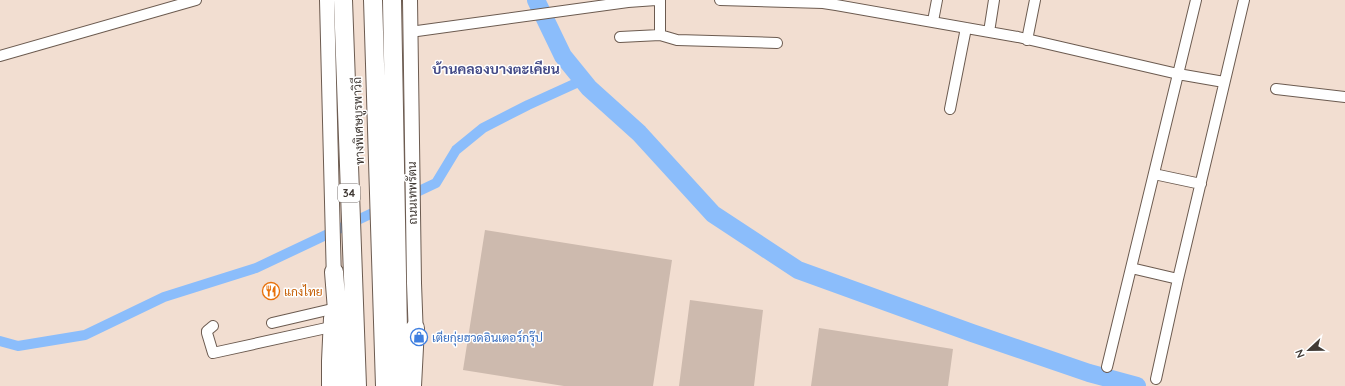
<svg xmlns="http://www.w3.org/2000/svg" width="1345" height="386" viewBox="0 0 1345 386" font-family="Quicksand,Sarabun,sans-serif">
  <style>
    .lines { fill: none; stroke-linecap: round; stroke-linejoin: round }
    .canal { stroke: #8bbdfb; stroke-width: 10 }
    .river { stroke: #8bbdfb; stroke-width: 18 }
    .building { fill: #cdbaae }
    .street-casing { stroke: #6c5b50; stroke-width: 12 }
    .secondary-casing { stroke: #6c5b50; stroke-width: 16 }
    .highway-casing { stroke: #6c5b50; stroke-width: 20 }
    .street { stroke: #fff; stroke-width: 10 }
    .secondary { stroke: #fff; stroke-width: 14 }
    .highway { stroke: #fff; stroke-width: 18 }
    .labels { text-anchor: middle; dominant-baseline: central; stroke-width: 3; stroke-linejoin: round; paint-order: stroke }
    .shield { fill: #fff; stroke: #7a7572; stroke-width: 1 }
    .shield-label { font-size: 11px; font-weight: bold; fill: #413a35 }
    .street-label { font-size: 12px; fill: #413a35; stroke: #fff }
    .food-label { font-size: 12px; fill: #c56008; stroke: #fff; text-anchor: start }
    .shop-label { font-size: 12px; fill: #366cbe; stroke: #fff; text-anchor: start }
    .quarter-label { font-size: 14px; font-weight: bold; fill: #444b88; stroke: #fff }
  </style>
  <rect width="100%" height="100%" fill="#f2ded1"/>
  <g class="lines">
    <path class="canal" d="M0,341L18,346L85,335L164,297L256,268L436,183L456,150L483,128L528,105L583,80"/>
    <path class="river" d="M536,0L563,56L589,88L639,133L713,214L798,270L972,333L1089,373L1137,386"/>
  </g>
  <path class="building" d="M485,230L672,260L653,386H564L463,370Z
    M690,300L763,310L754,386H679Z
    M819,328L953,349L948,386H811Z"/>
  <g class="lines">
    <g class="street-casing">
      <path id="street" d="M660,0V35L677,40L777,43
        M720,0L823,3L836,5L1018,37L1178,74L1224,82
        M933,21L937,0
        M410,32L628,2L656,0
        M989,32L994,0
        M620,37L660,35
        M1027,40L1035,0
        M0,56L196,0
        M1276,89L1345,97
        M950,109L966,28
        M1154,174L1201,184
        M1131,268L1178,279
        M272,323L332,309
        M213,326L207,331V333L213,353L331,327
        M1107,367L1196,0
        M1156,379L1178,279L1244,0"/>
    </g>
    <g class="secondary-casing">
      <path id="secondary" d="M327,0L334,282
        M410,0L414,283L416,338
        M329,386V361L331,318"/>
    </g>
    <g class="highway-casing">
      <path id="highway" d="M343,0L357,386
        M373,0L385,386
        M392,0L399,386
        M334,272L343,386
        M412,386L415,328"/>
    </g>
    <use href="#street" class="street"/>
    <use href="#secondary" class="secondary"/>
    <use href="#highway" class="highway"/>
  </g>
  <defs>
    <g id="restaurant-ring" transform="scale(0.9)"><circle r="9.5" fill="#fff" stroke="#e8710a" stroke-width="1.5"/><path d="M-5-6h1v4h1v-4h1v4h1v-4h1v5L-1.5 .5V6h-2V.5L-5-1ZM5-6V6H3V1.5H1.5Q1.5-4 5-6Z" fill="#e8710a"/></g>
    <g id="shop-ring" transform="scale(0.9)"><circle r="9.5" fill="#fff" stroke="#3f7fe0" stroke-width="1.5"/><path d="M-5-2.5h2.3a2.7 3.5 0 0 1 5.4 0H5L5.5 6h-11ZM-1.5-2.5h3a1.5 2.3 0 0 0-3 0Z" fill="#3f7fe0"/></g>
  </defs>
  <g fill-rule="evenodd">
    <use href="#restaurant-ring" x="271" y="291"/>
    <use href="#shop-ring" x="419" y="337"/>
  </g>
  <g class="labels">
    <rect class="shield" x="338" y="184" width="22" height="18" rx="3"/>
    <g class="shield-label">
      <text x="349" y="193">34</text>
    </g>
    <g class="street-label">
      <text transform="translate(358 121) rotate(-92)">ทางพิเศษบูรพาวิถี</text>
      <text transform="translate(412 193) rotate(-91)">ถนนเทพรัตน</text>
    </g>
    <g class="food-label">
      <text x="284" y="291">แกงไทย</text>
    </g>
    <g class="shop-label">
      <text x="432" y="337">เตียกุ่ยฮวดอินเตอร์กรุ๊ป</text>
    </g>
    <g class="quarter-label">
      <text x="496" y="69">บ้านคลองบางตะเคียน</text>
    </g>
  </g>
  <g transform="translate(1309 350) rotate(248)" stroke="#ffffff" stroke-width="3" paint-order="stroke">
  <path d="M0-3L7 15L0 10L-7 15Z" fill="#413a35"/>
  <text y="-6" font-size="11" font-weight="bold" text-anchor="middle" fill="#413a35">N</text>
  </g>
</svg>
